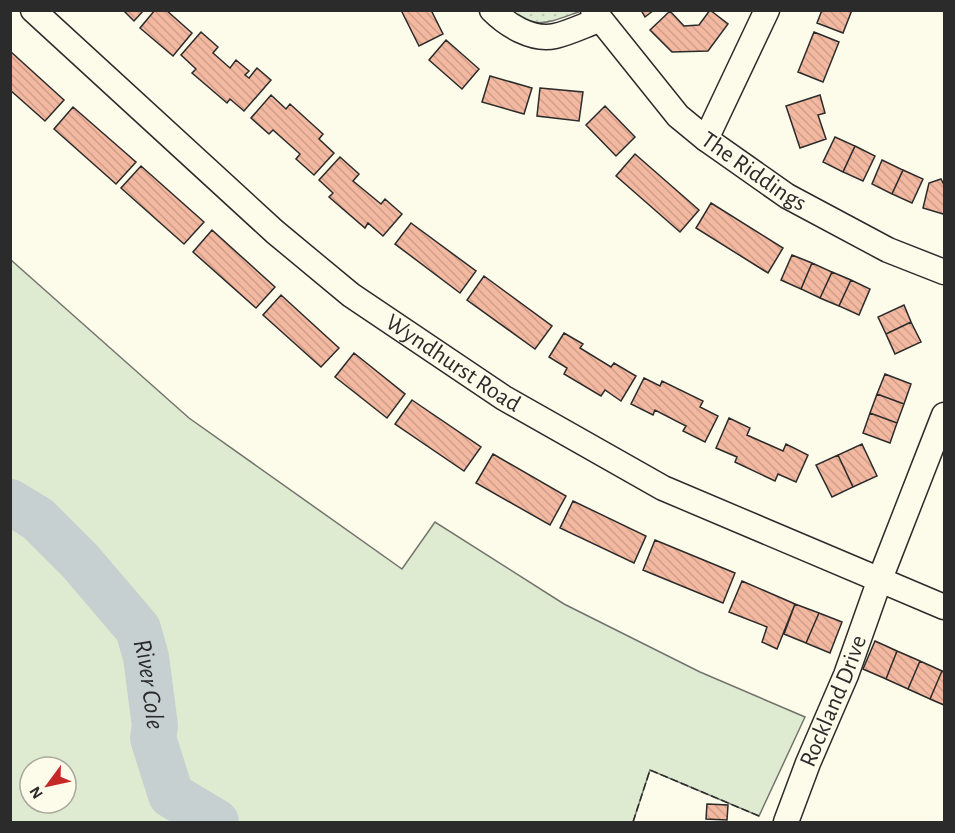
<svg xmlns="http://www.w3.org/2000/svg" width="955" height="833" viewBox="0 0 955 833" font-family="'Alegreya Sans',sans-serif">
  <style>
    .grass { fill: url(#grass-dots); stroke: #74746e; stroke-width: 1.5 }
    .park { fill: #deebd1; stroke: #74746e; stroke-width: 1.5; fill-rule: evenodd }
    .lines { fill: none; stroke-linecap: round; stroke-linejoin: round }
    .river { stroke: #c7d0d0; stroke-width: 46 }
    .building { fill: url(#building-back-hatch); stroke: #2b2b2b; stroke-width: 1.5 }
    .street-casing { stroke: #2b2b2b; stroke-width: 27 }
    .street { stroke: #fdfbea; stroke-width: 24 }
    .fence { stroke: #2b2b2b; stroke-width: 1.5; stroke-dasharray: 8 3; stroke-linecap: butt }
    .labels { text-anchor: middle; dominant-baseline: central; stroke-width: 4.5; stroke-linejoin: round; paint-order: stroke }
    .street-label { font-size: 24px; fill: #2b2b2b; stroke: #fdfbea }
    .water-label { font-size: 26px; font-style: italic; fill: #2b2b2b; stroke: #fdfbea }
  </style>
  <defs>
    <pattern id="grass-dots" width="8" height="8" patternUnits="userSpaceOnUse" patternTransform="scale(1.5)"><rect width="8" height="8" fill="#deebd1"/><path d="M2 2h.1M6 6h.1" fill="none" stroke="#bfcab4" stroke-width="1.8" stroke-linecap="round"/></pattern>
    <pattern id="building-back-hatch" width="6" height="6" patternUnits="userSpaceOnUse" patternTransform="scale(1.5)"><rect width="6" height="6" fill="#f2b8a0"/><path d="M-1 5l2 2M0 0l6 6M5-1l2 2" fill="none" stroke="#d09e8a"/></pattern>
  </defs>
  <rect width="100%" height="100%" fill="#fdfbea"/>
  <path class="grass" d="M505,11H581C547,23 539,30 505,11Z"/>
  <path class="park" d="M11,260L189,418L402,569L435,522L564,604L700,672L805,717L759,816L650,770L633,822H11ZM30,767H66V803H30Z"/>
  <g class="lines">
    <path class="river" id="s1" d="M10,502L38,519L80,561L138,629L146,657L155,726L153,738L171,795L216,822"/>
  </g>
  <path class="building" d="M123,10H144L134,21Z
    M155,10H166L192,33L173,56L140,28Z
    M401,10H431L443,34L419,46Z
    M641,10H654L645,17Z
    M710,10L728,24L708,51L672,52L650,30L670,11L684,26L699,25Z
    M822,10H852L843,33L817,23Z
    M201,32L218,47L213,53L230,68L236,60L249,71L245,75L249,78L257,68L271,80L244,111L230,99L227,103L192,73L196,69L181,55Z
    M814,32L839,42L823,82L798,72Z
    M446,40L479,69L462,89L429,60Z
    M10,51L64,100L45,121L10,90Z
    M490,76L532,88L524,114L482,102Z
    M540,88L583,92L579,121L537,116Z
    M271,95L286,109L290,104L323,134L319,139L334,153L314,175L296,159L300,154L273,130L269,134L251,118Z
    M820,95L825,113L818,115L826,139L800,148L786,106Z
    M605,106L635,137L616,156L586,125Z
    M73,107L136,162L116,184L54,129Z
    M835,137L855,146L843,172L823,162Z
    M855,146L875,156L863,181L843,172Z
    M635,154L699,210L680,232L616,176Z
    M340,157L359,174L353,181L381,204L385,199L402,214L383,236L368,223L365,228L329,197L333,193L319,180Z
    M882,160L903,170L892,194L872,184Z
    M141,166L204,222L184,244L121,188Z
    M903,170L923,179L912,203L892,194Z
    M941,179L944,185V214H943L923,208L929,183Z
    M711,203L783,248L768,273L696,228Z
    M411,223L476,271L460,293L395,244Z
    M212,230L275,287L256,308L193,252Z
    M792,255L812,263L801,289L781,280Z
    M812,263L832,272L820,298L801,289Z
    M832,272L851,280L839,306L820,298Z
    M484,276L552,326L535,349L467,300Z
    M851,280L870,289L859,315L839,306Z
    M281,295L339,348L321,367L263,315Z
    M904,305L911,322L886,334L878,317Z
    M911,322L921,342L895,354L886,334Z
    M564,333L583,344L580,348L611,367L614,363L636,376L621,401L605,390L601,396L564,374L567,368L549,357Z
    M354,353L405,394L387,418L335,377Z
    M885,374L911,384L904,404L877,394Z
    M644,378L660,386L662,381L703,401L700,407L718,416L705,442L683,431L686,426L655,410L653,415L631,404Z
    M877,394L904,404L897,423L870,413Z
    M412,400L481,447L464,471L395,424Z
    M870,413L897,423L890,443L863,433Z
    M729,418L750,428L747,435L783,451L786,444L808,455L796,482L778,474L775,481L735,462L737,457L716,448Z
    M862,444L877,476L853,487L838,455Z
    M493,454L566,496L550,525L476,483Z
    M838,455L853,487L832,497L816,465Z
    M573,501L646,536L634,563L560,528Z
    M655,540L735,573L723,603L643,570Z
    M742,581L795,604L777,649L762,642L767,627L729,612Z
    M795,604L819,613L806,643L784,634Z
    M819,613L842,622L830,653L806,643Z
    M875,641L897,651L886,679L863,669Z
    M897,651L920,661L908,689L886,679Z
    M920,661L942,671L930,699L908,689Z
    M942,671L944,672V705L930,699Z
    M707,804L728,805L727,820L706,819Z"/>
  <g class="lines">
    <g class="street-casing">
      <g id="street">
        <path id="s2" d="M33,10L275,232L351,295L504,398L663,488L944,607"/>
        <path d="M492,10C507,25 532,41 555,36C569,33 585,25 599,20"/>
        <path id="s3" d="M593,10L678,116L706,139L787,196L888,250L944,272"/>
        <path d="M706,139L767,10"/>
        <path id="s4" d="M786,822L808,763L846,675L880,579L944,415"/>
      </g>
    </g>
    <use href="#street" class="street"/>
    <path class="fence" d="M633,822L650,770L759,816"/>
  </g>
  <g class="labels">
    <g class="street-label">
      <text stroke="none"><textPath href="#s3" startOffset="230">The Riddings</textPath></text>
      <text stroke="none"><textPath href="#s2" startOffset="550">Wyndhurst Road</textPath></text>
      <text stroke="none"><textPath href="#s4" startOffset="130">Rockland Drive</textPath></text>
    </g>
    <g class="water-label">
      <text stroke="none"><textPath href="#s1" startOffset="238">River Cole</textPath></text>
    </g>
  </g>
  <rect width="955" height="833" fill="none" stroke="#2b2b2b" stroke-width="24"/>
  <g transform="translate(48 785) rotate(237)"><circle r="28" fill="#fdfbea" stroke="#a9a89e" stroke-width="1.5"/>
  <path d="M0-4.5L10 22L0 15L-10 22Z" fill="#c62828"/>
  <text y="-9" font-size="16" font-weight="bold" text-anchor="middle" fill="#2b2b2b">N</text>
  </g>
</svg>
